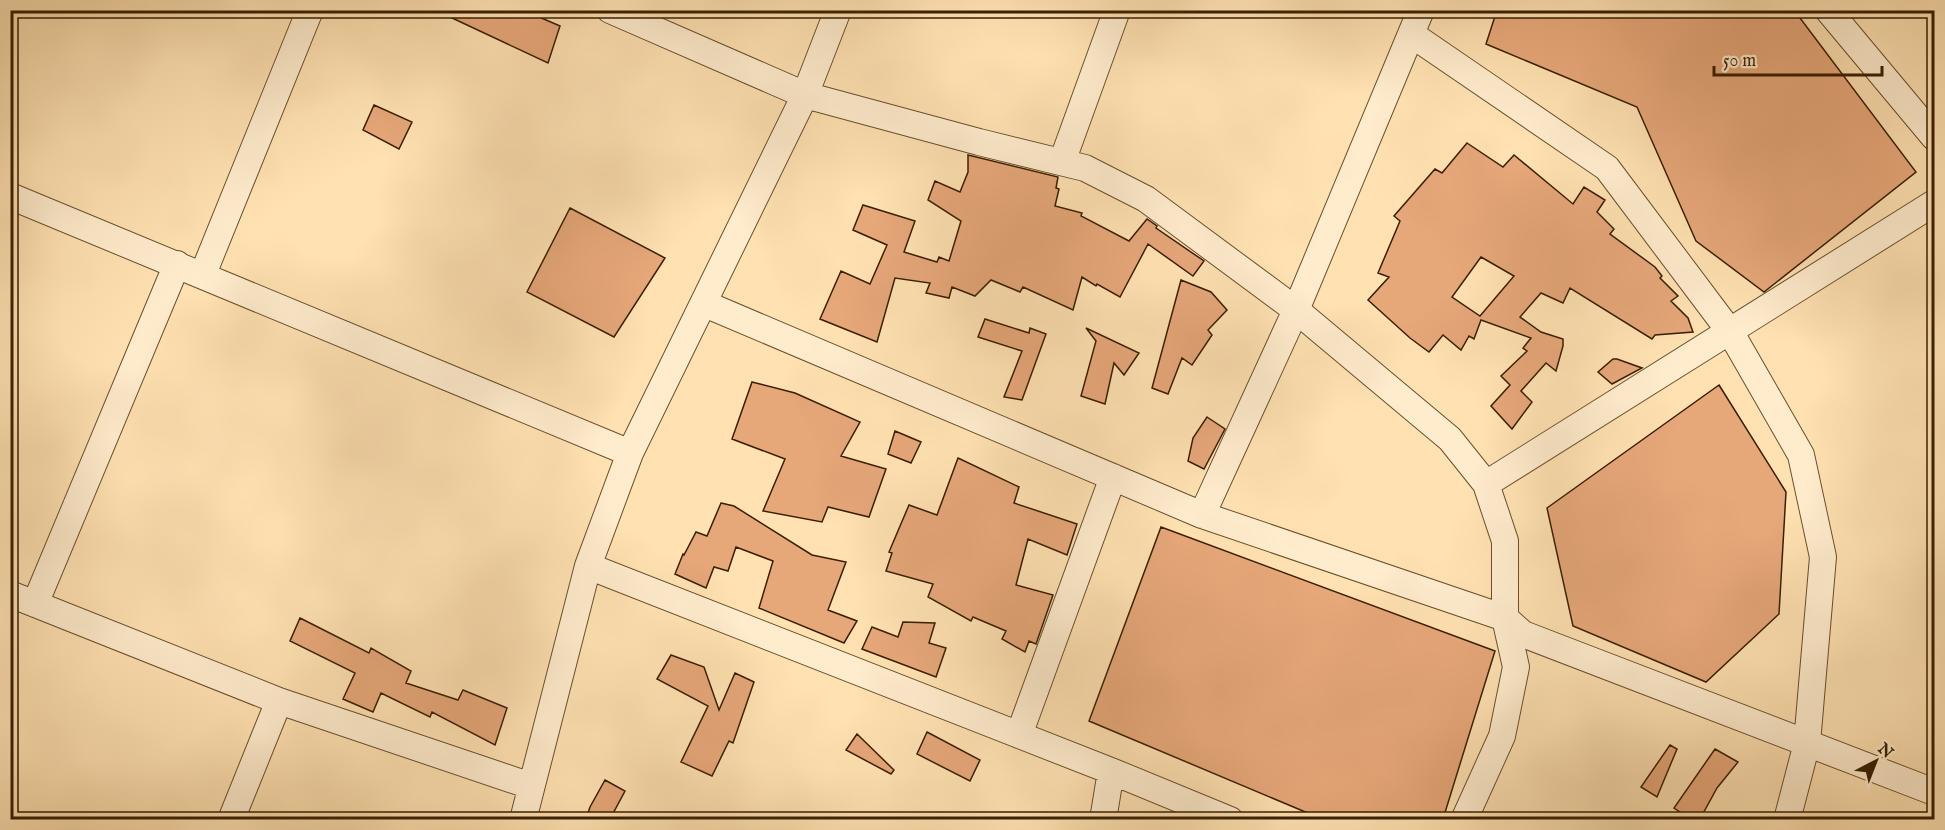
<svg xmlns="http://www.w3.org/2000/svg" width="1945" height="830" viewBox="0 0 1945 830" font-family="'IM FELL English',serif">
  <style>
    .building { fill: #e6a779; stroke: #391f00; stroke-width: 1.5; fill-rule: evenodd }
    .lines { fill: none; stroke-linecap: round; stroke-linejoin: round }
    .minor-casing { stroke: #6a502c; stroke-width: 28 }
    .minor { stroke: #ffeccd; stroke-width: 26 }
  </style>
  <rect width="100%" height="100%" fill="#ffe1b2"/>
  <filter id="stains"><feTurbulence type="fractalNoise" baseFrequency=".00333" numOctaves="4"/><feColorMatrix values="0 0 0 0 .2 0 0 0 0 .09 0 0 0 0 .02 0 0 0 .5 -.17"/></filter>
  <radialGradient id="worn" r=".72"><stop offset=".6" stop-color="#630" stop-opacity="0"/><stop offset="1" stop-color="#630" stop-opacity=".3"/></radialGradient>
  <path class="building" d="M435,10H523L560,26L548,63Z
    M1497,10H1794L1916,172L1764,292L1696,241L1637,107L1486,44Z
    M374,105L412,122L399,149L363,130Z
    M1467,143L1503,167L1514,155L1573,204L1584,187L1605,200L1597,212L1614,229L1610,234L1655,267L1662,276L1660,278L1678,296L1671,301L1688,318L1693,332L1655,335L1652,339L1570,288L1563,303L1541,293L1520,317L1541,332L1563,339V346L1556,371L1546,363L1521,391L1532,402L1512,429L1491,406L1510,385L1501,376L1527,351L1523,348L1531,338L1481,320L1474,339L1469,336L1461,350L1443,335L1429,352L1410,338L1368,300L1389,277L1378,273L1400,221L1394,216L1435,169L1442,173ZM1481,257L1514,276L1480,316L1452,297Z
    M968,155L1058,177L1056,188L1059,189L1055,206L1082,213L1081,216L1129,241L1147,219L1157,226L1156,228L1204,261L1193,276L1148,244L1120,297L1097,284L1096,286L1082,277L1073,310L1023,287L1020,292L991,280L975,296L952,287L949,298L926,293L930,283L895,278L877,342L820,319L841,271L870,284L887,245L853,230L863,205L915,221L904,252L937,262L939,257L949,261L961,221L928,200L935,181L960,192L968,172Z
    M570,208L665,258L614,337L527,292Z
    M1181,280L1211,292L1227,310L1208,330L1212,335L1192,365L1182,358L1168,394L1152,388Z
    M985,319L1029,333L1030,328L1046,334L1022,400L1004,397L1022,351L978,337Z
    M1086,328L1139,353L1124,375L1114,363L1105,404L1081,396L1096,341Z
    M1613,359H1617L1642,368L1612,384L1598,372Z
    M752,382L795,393L860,422L841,456L886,469L869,517L828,507L822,522L763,511L785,459L732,439Z
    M1719,385L1786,492L1779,614L1706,682L1573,626L1547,508Z
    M1207,417L1225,429L1204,469L1188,461L1193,438Z
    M895,431L921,442L911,463L888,454Z
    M958,458L1019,487L1014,503L1077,524L1067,555L1028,539L1016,585L1053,595L1036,644L1029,641L1025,652L1002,639L1006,631L973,617L971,621L928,597L933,584L886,571L892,553L889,552L909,505L937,515Z
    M721,503L734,506L812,555L846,562L828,610L857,621L844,643L759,608L773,561L736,547L728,571L714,567L706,588L675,574L683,554L684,555L696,532L707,536Z
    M1161,527L1495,651L1443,819H1322L1089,721Z
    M300,618L369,653L371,648L411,671L406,683L458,700L463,690L507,708L495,745L432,712L430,717L381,693L373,712L343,699L355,673L290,641Z
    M903,622L935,623L929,643L946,648L936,677L862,649L872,627L898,637Z
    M671,655L704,667L719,710L735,673L754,682L733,743L729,741L712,776L681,762L708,706L657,679Z
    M927,732L980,760L970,781L917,754Z
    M857,734L894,770L891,774L846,750Z
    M1670,745L1677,749L1657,797L1641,787Z
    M1715,749L1738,762L1717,788L1700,819H1681L1683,814L1674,808Z
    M605,780L625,791L610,819H586L590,807Z"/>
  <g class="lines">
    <g class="minor-casing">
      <path id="minor" d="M610,10L805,95L979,142L1085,168L1146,199L1296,310L1450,439L1486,484L1505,541V618L1516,667L1502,736L1464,820
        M1828,10L1934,137
        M1411,34L1607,168L1731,333L1801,455L1823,557L1807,743L1787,820
        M1062,162L1117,10
        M10,196L630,453
        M203,274L310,10
        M705,304L1202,515L1505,618L1523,634L1934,792
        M1486,484L1934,203
        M1202,515L1296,310L1421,10
        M588,566L1111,771L1230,820
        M10,594L279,701L531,786
        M35,604L177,264
        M1019,735L1113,477
        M231,820L279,701
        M523,820L588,566L630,453L805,95L838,10
        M1103,820L1111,771"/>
    </g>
    <use href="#minor" class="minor"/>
  </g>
  <rect width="1945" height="830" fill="none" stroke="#ffe1b2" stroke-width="36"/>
  <rect x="12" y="12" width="1921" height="806" fill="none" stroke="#391f00" stroke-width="3"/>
  <rect x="18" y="18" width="1909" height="794" fill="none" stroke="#391f00" stroke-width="1.5"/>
  <g transform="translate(1876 761) rotate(42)" stroke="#ffeccd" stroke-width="4.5" paint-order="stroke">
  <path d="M0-4.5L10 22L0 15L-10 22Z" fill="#391f00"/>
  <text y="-9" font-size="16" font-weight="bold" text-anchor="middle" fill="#391f00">N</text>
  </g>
  <path d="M1714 66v9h168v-9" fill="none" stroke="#391f00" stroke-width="3"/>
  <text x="1723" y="66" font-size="18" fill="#391f00" stroke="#ffeccd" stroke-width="4.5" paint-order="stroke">50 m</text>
  <rect width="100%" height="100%" filter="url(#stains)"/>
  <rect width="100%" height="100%" fill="url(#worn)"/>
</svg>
